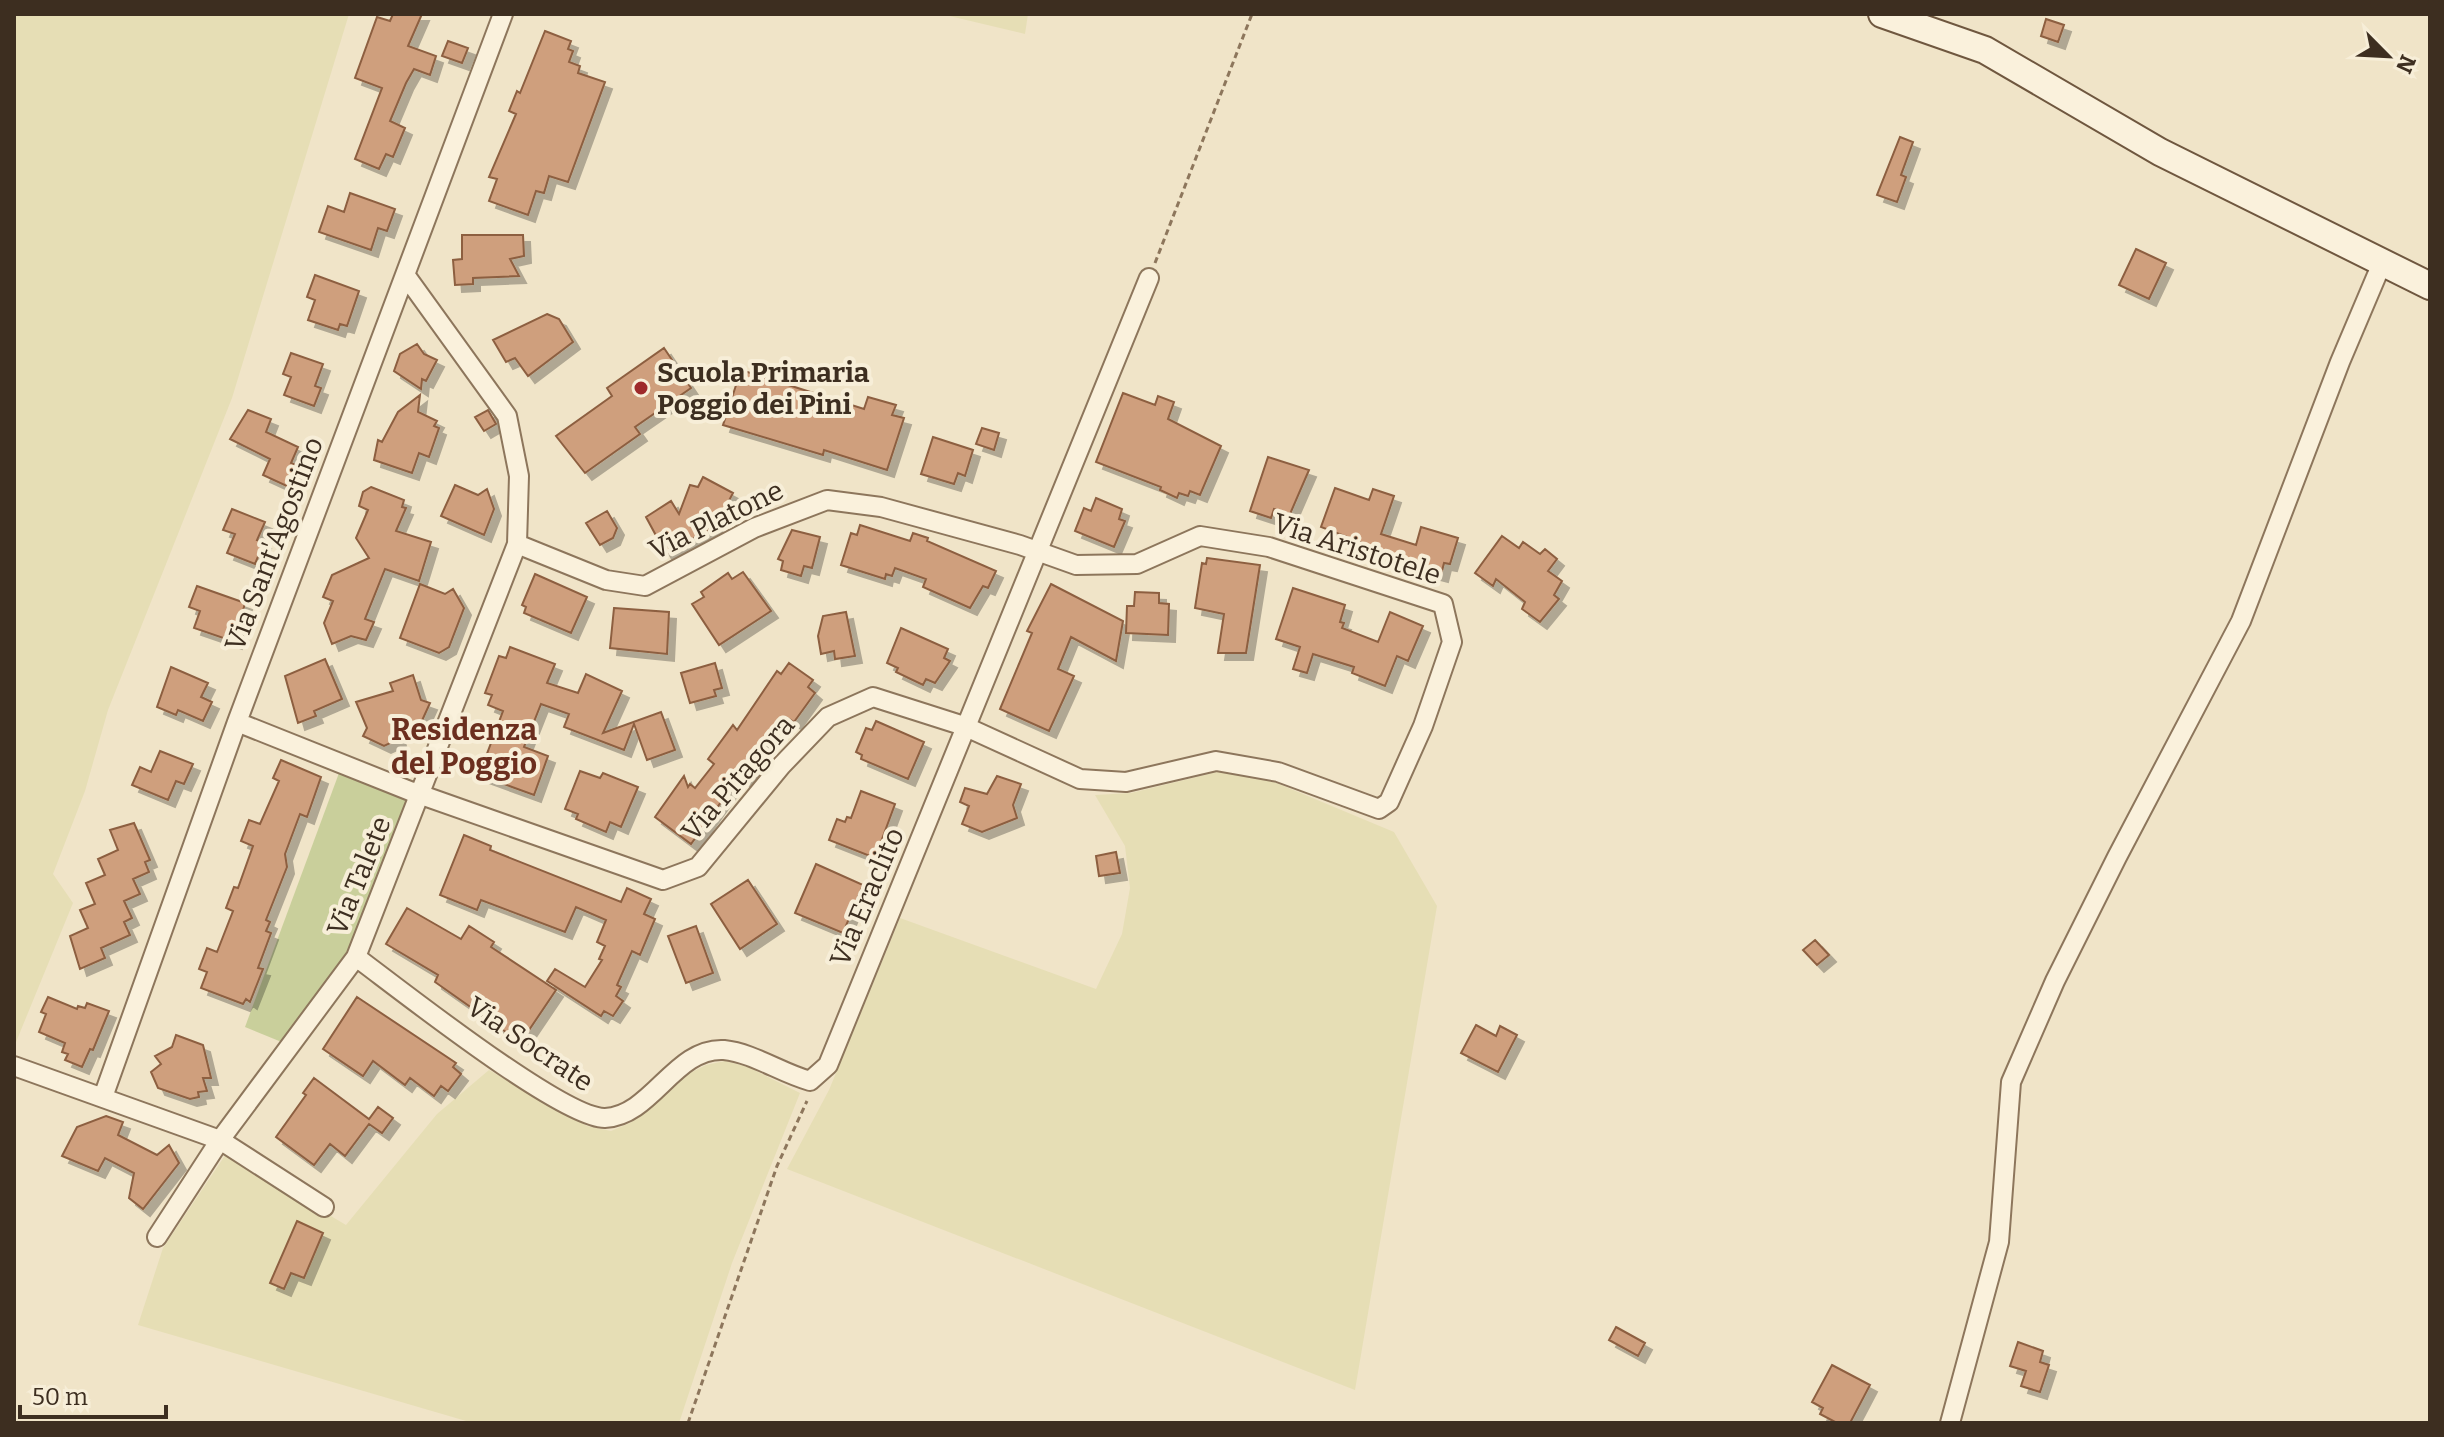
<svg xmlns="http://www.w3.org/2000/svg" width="2444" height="1437" viewBox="0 0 2444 1437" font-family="Bitter,serif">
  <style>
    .farmland { fill: #e6deb5 }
    .green { fill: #c9cf9b }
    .building { fill: #cf9f7d; stroke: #8d5f41; stroke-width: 2; filter: url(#shadow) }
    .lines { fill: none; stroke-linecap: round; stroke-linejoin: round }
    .street-casing { stroke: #8d765c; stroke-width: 22 }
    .secondary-casing { stroke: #6f573f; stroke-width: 30 }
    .path { stroke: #8d765c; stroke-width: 3; stroke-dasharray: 6 4; stroke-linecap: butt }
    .street { stroke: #faf1dc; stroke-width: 18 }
    .secondary { stroke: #faf1dc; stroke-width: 26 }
    .poi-dot { fill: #9e2a2b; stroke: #f7eed8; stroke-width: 3 }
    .labels { text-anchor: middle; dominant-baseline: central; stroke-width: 8; stroke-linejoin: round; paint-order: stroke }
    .poi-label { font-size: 28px; font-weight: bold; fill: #3d2e20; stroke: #f7eed8; text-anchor: start }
    .street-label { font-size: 28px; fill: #3d2e20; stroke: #f7eed8 }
    .neighbourhood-label { font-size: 30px; font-weight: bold; fill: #6b2e1e; stroke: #f7eed8 }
  </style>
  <defs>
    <filter id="shadow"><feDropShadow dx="7" dy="7" stdDeviation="0" flood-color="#0004"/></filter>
  </defs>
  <rect width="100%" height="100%" fill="#f0e4c8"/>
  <path class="farmland" d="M14,14H349L232,398L108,710L85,791L53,874L73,903L14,1047Z
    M941,14H1028L1025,34Z
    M1217,772L1262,777L1394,832L1437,906L1355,1390L787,1169L829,1090L900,918L1096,989L1122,934L1130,888L1125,846L1095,795L1131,793Z
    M725,1061L748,1067L800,1093L732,1263L679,1423H473L138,1325L163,1248L226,1154L346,1225L437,1114L489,1070L587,1126L611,1131L630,1123L688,1074L706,1065Z"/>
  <path class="green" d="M339,773L414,798L347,960L284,1043L245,1027Z"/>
  <path class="building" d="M393,14H422L408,46L436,56L430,75L414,69L406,83L390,121L405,128L393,157L386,154L379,169L355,159L382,88L355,78L377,17L390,21Z
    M2046,19L2064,25L2058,42L2041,36Z
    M545,31L571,41L568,49L573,51L569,62L580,66L578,73L605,82L568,182L549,176L544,193L536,191L528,215L489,201L497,179L489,177L516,114L509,111L517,91L520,93Z
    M448,41L468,48L462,63L442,56Z
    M1900,137L1913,142L1901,175L1906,177L1897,202L1877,195Z
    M350,193L395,209L387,231L378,228L371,250L319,232L328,206L344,212Z
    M462,235H523L524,256L510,259L519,276L473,278V284L455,285L453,260L462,259Z
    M2136,249L2166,263L2149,299L2119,285Z
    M315,275L359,291L347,326L340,324L338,330L308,320L315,300L307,297Z
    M547,314L559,319L573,342L528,376L515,358L506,362L493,340Z
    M417,344L424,354L437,360L426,381L422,379L421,389L394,371L400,354Z
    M664,348L691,388L635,427L640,434L585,473L556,436L612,396L607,388Z
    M291,353L323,364L315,386L321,388L314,406L284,395L291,377L283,374Z
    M741,370L864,409L868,397L896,405L892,415L904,418L887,470L824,450L823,455L723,425Z
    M1123,393L1155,405L1158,396L1174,402L1168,419L1221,446L1200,495L1190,491L1188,496L1179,493L1177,498L1160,490L1161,487L1096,462Z
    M420,395L418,412L437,421L434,426L439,428L429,457L419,453L412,473L374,460L378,440L382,442L398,412Z
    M248,410L271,419L266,432L298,447L291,463L300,467L291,488L263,475L270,459L230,439Z
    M488,410L496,424L484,431L475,417Z
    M982,428L999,433L994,450L976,444Z
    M933,437L973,450L965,476L958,473L954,484L921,474Z
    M1268,457L1309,470L1290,514L1274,509L1271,518L1250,511Z
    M703,477L733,493L716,525L666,554L646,517L671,501L679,514L690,485L698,487Z
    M455,485L478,495L487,489L494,509L484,535L441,516Z
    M371,487L404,500L402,507L406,508L396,531L431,542L419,581L385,569L365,619L374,622L366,640L351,636L332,644L324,623L333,601L323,597L332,575L369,558L356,538L368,510L359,506L363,492Z
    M1335,488L1369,500L1373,489L1394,496L1381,534L1416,545L1421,527L1458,538L1450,564L1444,563L1441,575L1400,564L1402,558L1321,527Z
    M1096,498L1122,509L1119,519L1125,521L1114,547L1075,531L1084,508L1091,511Z
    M232,509L265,522L257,540L264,542L255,564L227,553L235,534L223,530Z
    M607,511L617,528L613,538L600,545L586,523Z
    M860,525L910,541L913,533L928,538L927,541L996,571L988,588L983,586L970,608L923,587L926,579L895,568L892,576L886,574L885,579L841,565L851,533L857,535Z
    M792,530L820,537L812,568L804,566L801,576L781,570L783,561L778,559Z
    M1502,536L1519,548L1523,542L1540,554L1545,549L1557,559L1548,571L1562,581L1554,595L1559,599L1540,622L1522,609L1525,602L1496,579L1493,586L1475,573Z
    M1207,558L1260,565L1246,653H1218L1224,614L1195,608L1202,563L1206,564Z
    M743,572L771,611L719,645L692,604L704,597L701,592L728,573L732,579Z
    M535,574L587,597L571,633L524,613L526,607L522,605Z
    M420,584L445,594L453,589L464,608L449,647L439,653L400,638Z
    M1051,584L1123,621L1116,661L1071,637L1058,669L1074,676L1049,731L1000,709L1032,633L1027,631Z
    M197,586L245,603L235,642L194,628L200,611L189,607Z
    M1293,588L1345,605L1340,622L1344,623L1342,628L1378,642L1390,612L1423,626L1408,661L1397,656L1385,686L1352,673L1354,667L1313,654L1307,673L1293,669L1300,647L1276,639Z
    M1135,592L1159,593V603L1169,604L1168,635L1126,633L1127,606H1134Z
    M614,608L669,612L667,654L610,648Z
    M846,612L855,656L835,659L834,651L821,654L818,636L823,616Z
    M901,628L948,649L944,658L950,661L935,683L926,679L923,685L896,672L898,668L887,663Z
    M510,647L555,664L547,683L578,693L586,674L622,691L603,733L661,712L675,750L647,760L634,724L624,750L564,727L569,714L541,704L524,747L548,756L534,795L479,775L503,711L488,705L492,695L485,693L499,656L506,658Z
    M325,659L342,699L314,711L316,716L298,723L285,676Z
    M715,663L722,688L714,690L716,696L690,703L681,673Z
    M789,663L813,680L808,687L815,693L794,722L786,717L781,723L779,721L760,749L767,754L746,782L739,777L691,844L655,817L684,776L688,787L690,784L695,788L714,764L708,759L733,725L737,730L777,671L781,674Z
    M171,667L208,683L201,697L212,702L203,721L178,710L176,715L157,707Z
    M413,675L421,700L430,703L420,725L397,733L399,739L384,746L363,736L367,728L356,702L393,691L390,683Z
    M876,721L924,742L908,779L861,759L862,755L856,752L866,728L872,730Z
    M160,751L193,764L184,784L176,781L168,800L132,785L140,767L151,772Z
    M281,760L321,777L307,817L300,814L285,854L287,867L266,920L270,922L266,931L271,933L258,968L263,969L250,1002L246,999L243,1004L201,988L207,972L199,969L207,948L217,952L233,911L226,908L234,887L238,888L253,846L241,841L249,820L260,824L279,781L273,778Z
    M580,771L600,778L603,773L638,787L621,827L610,822L606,832L576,819L578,814L565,809Z
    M997,776L1021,784L1013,805L1017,818L982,832L962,824L969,806L960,802L965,788L987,794Z
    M861,791L895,804L875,858L829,840L837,819L845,822L847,817L851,818Z
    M134,823L150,860L145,862L149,872L133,879L140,894L124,901L132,918L124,922L130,935L101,948L105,958L80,969L70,936L88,928L80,910L95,904L86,883L105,875L98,859L118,850L110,830Z
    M464,835L491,846L490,850L621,902L627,888L651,899L644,914L655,919L640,955L632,951L617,985L621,987L616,996L623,1001L613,1016L604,1011L601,1016L547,981L555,969L585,987L602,960L599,959L605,946L597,942L606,920L576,907L565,932L481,900L477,910L440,895Z
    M1116,852L1120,873L1099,876L1096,856Z
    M816,864L863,885L843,933L795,913Z
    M748,880L777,924L740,949L711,904Z
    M407,908L461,939L469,926L494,942L491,947L556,990L523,1039L516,1033L513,1037L435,982L438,975L386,944Z
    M696,926L713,973L686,983L668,936Z
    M1815,940L1829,955L1817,965L1803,950Z
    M48,997L77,1009L78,1006L85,1008L87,1003L109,1011L93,1050L90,1049L82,1067L65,1060L68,1054L62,1052L65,1043L39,1032L46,1014L41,1012Z
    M357,997L456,1063L453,1067L461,1074L448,1091L441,1086L434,1096L410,1078L405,1085L373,1061L363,1076L323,1049Z
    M1476,1025L1496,1036L1500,1026L1517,1035L1498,1072L1461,1053Z
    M176,1035L203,1045L211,1078H203L207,1091L198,1092L199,1097L190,1099L158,1088L151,1072L161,1064L155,1056L172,1047Z
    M314,1078L369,1119L378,1107L393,1118L382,1133L369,1124L345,1156L330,1144L314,1165L276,1137L306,1095L303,1093Z
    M106,1116L123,1122L118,1135L157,1155L169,1145L179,1163L143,1209L129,1198L134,1173L105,1158L98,1171L62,1156L77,1127Z
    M297,1221L323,1233L304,1278L291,1273L284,1289L270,1283Z
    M1616,1327L1645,1343L1638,1356L1609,1340Z
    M2018,1342L2043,1351L2040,1362L2049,1365L2040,1392L2021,1386L2026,1371L2010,1366Z
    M1832,1365L1870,1385L1850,1423H1837L1820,1414L1823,1408L1812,1402Z"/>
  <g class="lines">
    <g class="street-casing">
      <path id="street" d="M237,722L410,791L663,880L698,867L781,766L828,717L873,697L964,726L1080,779L1126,782L1216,761L1278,772L1379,809L1389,802L1423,726L1452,642L1443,604L1269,547L1200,536L1137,564L1076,565L1020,545L881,507L827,500L754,528L645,586L606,580L517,544
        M356,957C398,988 563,1119 605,1118C652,1116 675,1047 724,1050C753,1053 781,1073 810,1081L828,1065L1149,278
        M14,1066L220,1140L356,957L517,544L519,476L507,416L406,276
        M103,1097L237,722L503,14
        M157,1237L220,1140L324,1207
        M1950,1423L1999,1242L2011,1082L2055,981L2117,857L2241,621L2340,362L2382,263"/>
    </g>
    <g class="secondary-casing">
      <path id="secondary" d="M1882,14L1985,50L2160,152L2430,286"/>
    </g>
    <path class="path" d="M1155,263L1252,14
      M688,1423L777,1166L807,1101"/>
    <use href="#street" class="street"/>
    <use href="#secondary" class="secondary"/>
  </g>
  <circle class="poi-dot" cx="641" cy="388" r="8"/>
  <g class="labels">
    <g class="poi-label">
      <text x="657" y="372">Scuola Primaria<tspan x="657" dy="32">Poggio dei Pini</tspan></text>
    </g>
    <g class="street-label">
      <text transform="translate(716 520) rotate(-26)">Via Platone</text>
      <text transform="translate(274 544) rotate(-69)">Via Sant'Agostino</text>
      <text transform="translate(1357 549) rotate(18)">Via Aristotele</text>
      <text transform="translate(738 778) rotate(-49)">Via Pitagora</text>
      <text transform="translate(359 876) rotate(-68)">Via Talete</text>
      <text transform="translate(867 897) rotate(-67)">Via Eraclito</text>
      <text transform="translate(530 1044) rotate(34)">Via Socrate</text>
    </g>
    <g class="neighbourhood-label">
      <text x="464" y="730">Residenza<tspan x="464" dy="34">del Poggio</tspan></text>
    </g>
  </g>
  <rect width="2444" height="1437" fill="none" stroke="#3d2e20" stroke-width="32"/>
  <g transform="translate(2388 56) rotate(114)" stroke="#f7eed8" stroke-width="6" paint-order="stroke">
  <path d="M0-6L14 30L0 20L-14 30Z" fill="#3d2e20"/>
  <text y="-12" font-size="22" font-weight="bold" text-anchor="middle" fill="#3d2e20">N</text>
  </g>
  <path d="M20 1405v12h146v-12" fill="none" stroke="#3d2e20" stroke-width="4"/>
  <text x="32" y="1405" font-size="24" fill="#3d2e20" stroke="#f7eed8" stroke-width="6" paint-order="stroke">50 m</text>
</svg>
